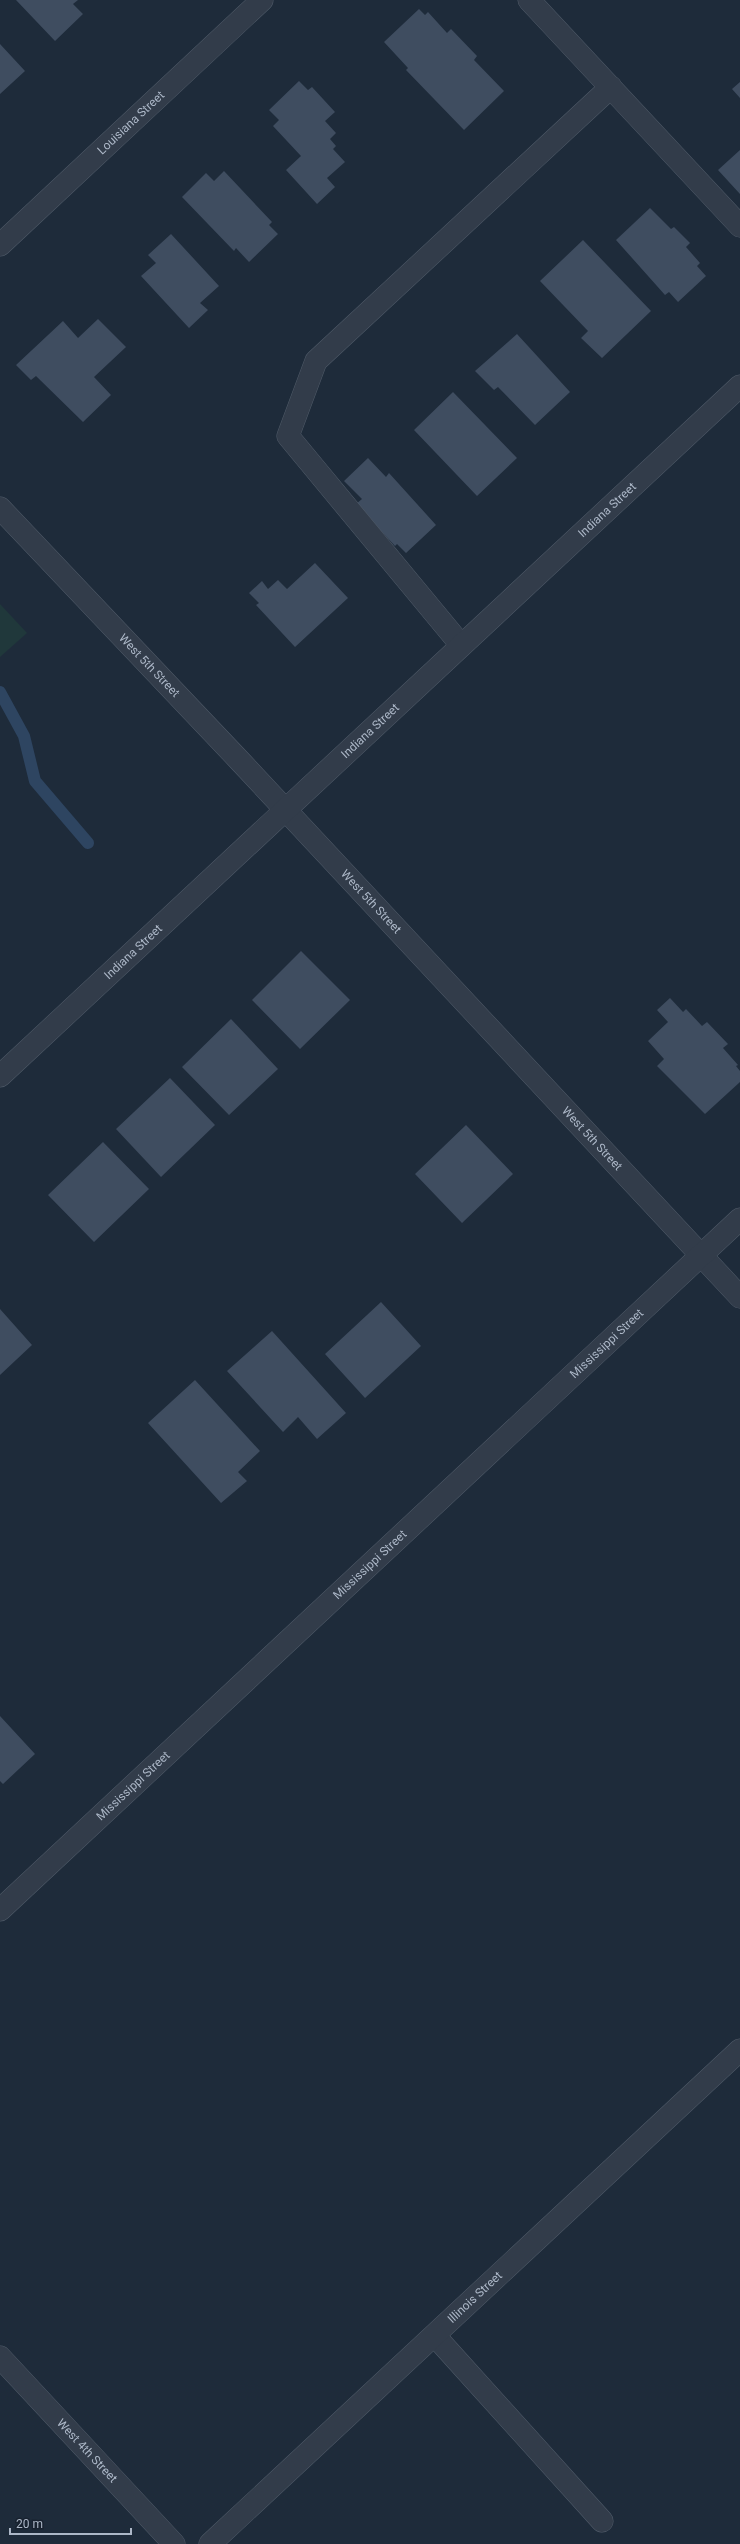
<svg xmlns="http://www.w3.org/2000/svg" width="740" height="2544" viewBox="0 0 740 2544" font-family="Roboto,sans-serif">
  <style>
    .green { fill: #20383b }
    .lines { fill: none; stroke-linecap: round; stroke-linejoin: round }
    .stream { stroke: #2e4561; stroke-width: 12 }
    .building { fill: #3f4d60 }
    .lane-casing { stroke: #4f5a68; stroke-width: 23 }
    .street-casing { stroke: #4f5a68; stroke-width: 23 }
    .lane { stroke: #323c4a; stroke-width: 22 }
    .street { stroke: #323c4a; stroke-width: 22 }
    .labels { text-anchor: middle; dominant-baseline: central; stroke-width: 3.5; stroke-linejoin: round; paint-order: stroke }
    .street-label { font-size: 12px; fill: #acb7c7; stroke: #18222f }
  </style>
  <rect width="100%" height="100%" fill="#1e2b3a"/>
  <path class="green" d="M0,604L27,633L0,657Z"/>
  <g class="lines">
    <path class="stream" d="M0,692L24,736L35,781L88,843"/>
  </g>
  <path class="building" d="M16,0H78L73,4L83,14L55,41Z
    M419,9L425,15L428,12L447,33L451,29L477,56L474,60L504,91L464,130L406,70L408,68L384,42Z
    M0,44L25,71L0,94Z
    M299,81L308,90L312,87L335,112L325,121L336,133L330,139L336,146L333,149L345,162L327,178L335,187L317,204L286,170L301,156L273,126L279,120L269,110Z
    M740,82V98L732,89Z
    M740,150V194L718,170Z
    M224,171L272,222L269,225L278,234L249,262L236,248L234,251L182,197L206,173L214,181Z
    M650,208L671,229L674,227L690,243L686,247L700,263L697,266L706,276L678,302L669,292L665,295L616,240Z
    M171,234L219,286L200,303L208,310L189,328L141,276L156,263L148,255Z
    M583,240L651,311L602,358L581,338L588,331L540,281Z
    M98,319L126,347L94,377L111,395L83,422L36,376L31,380L16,365L63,321L78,338Z
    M517,334L570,392L535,425L498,387L494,390L475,371Z
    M453,392L517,458L477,496L414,430Z
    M368,458L386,477L389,473L436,525L406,553L397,544L395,546L356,504L362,499L344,481Z
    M315,563L348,598L295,647L256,605L259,603L249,593L262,581L268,589L278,580L287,589Z
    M301,951L350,1000L300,1049L252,1000Z
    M670,998L683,1012L686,1009L702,1026L707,1022L728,1044L723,1048L738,1065L736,1066L740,1071V1082L705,1114L657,1066L664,1059L648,1041L668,1022L657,1010Z
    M231,1019L278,1069L229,1115L182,1067Z
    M170,1078L215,1125L161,1177L116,1129Z
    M466,1125L513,1174L462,1223L415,1174Z
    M103,1142L149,1189L94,1242L48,1195Z
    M381,1302L421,1346L365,1398L325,1354Z
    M0,1309L32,1345L0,1375Z
    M272,1331L346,1413L317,1439L298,1417L283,1432L227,1371Z
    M195,1380L260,1451L238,1472L247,1481L221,1503L148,1423Z
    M0,1716L35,1754L3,1784L0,1781Z"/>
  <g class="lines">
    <g class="lane-casing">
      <path id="lane" d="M529,0L740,226
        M461,645L288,436L316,361L611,87
        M435,2336L602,2521"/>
    </g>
    <g class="street-casing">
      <g id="street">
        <path id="s1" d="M0,245L262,0"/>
        <path id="s2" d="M0,508L239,760L740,1297"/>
        <path id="s3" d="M0,1076L740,386"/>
        <path id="s4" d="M0,1910L740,1219"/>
        <path id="s5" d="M0,2357L174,2544"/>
        <path id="s6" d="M210,2544L740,2050"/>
      </g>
    </g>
    <use href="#lane" class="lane"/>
    <use href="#street" class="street"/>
  </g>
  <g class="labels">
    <g class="street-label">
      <text stroke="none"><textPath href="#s1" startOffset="179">Louisiana Street</textPath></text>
      <text stroke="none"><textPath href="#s3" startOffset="830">Indiana Street</textPath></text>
      <text stroke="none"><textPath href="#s2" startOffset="217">West 5th Street</textPath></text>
      <text stroke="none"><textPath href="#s3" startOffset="506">Indiana Street</textPath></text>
      <text stroke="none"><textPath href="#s2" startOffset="541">West 5th Street</textPath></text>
      <text stroke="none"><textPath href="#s3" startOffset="182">Indiana Street</textPath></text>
      <text stroke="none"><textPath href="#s2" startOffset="865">West 5th Street</textPath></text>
      <text stroke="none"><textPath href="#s4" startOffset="830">Mississippi Street</textPath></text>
      <text stroke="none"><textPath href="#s4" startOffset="506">Mississippi Street</textPath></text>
      <text stroke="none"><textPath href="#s4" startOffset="182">Mississippi Street</textPath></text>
      <text stroke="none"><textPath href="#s6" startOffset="362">Illinois Street</textPath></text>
      <text stroke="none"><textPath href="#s5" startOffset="128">West 4th Street</textPath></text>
    </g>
  </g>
  <path d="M10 2528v6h121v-6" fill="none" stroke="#acb7c7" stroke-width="2"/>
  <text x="16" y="2528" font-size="12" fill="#acb7c7" stroke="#18222f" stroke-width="3" paint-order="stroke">20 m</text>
</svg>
